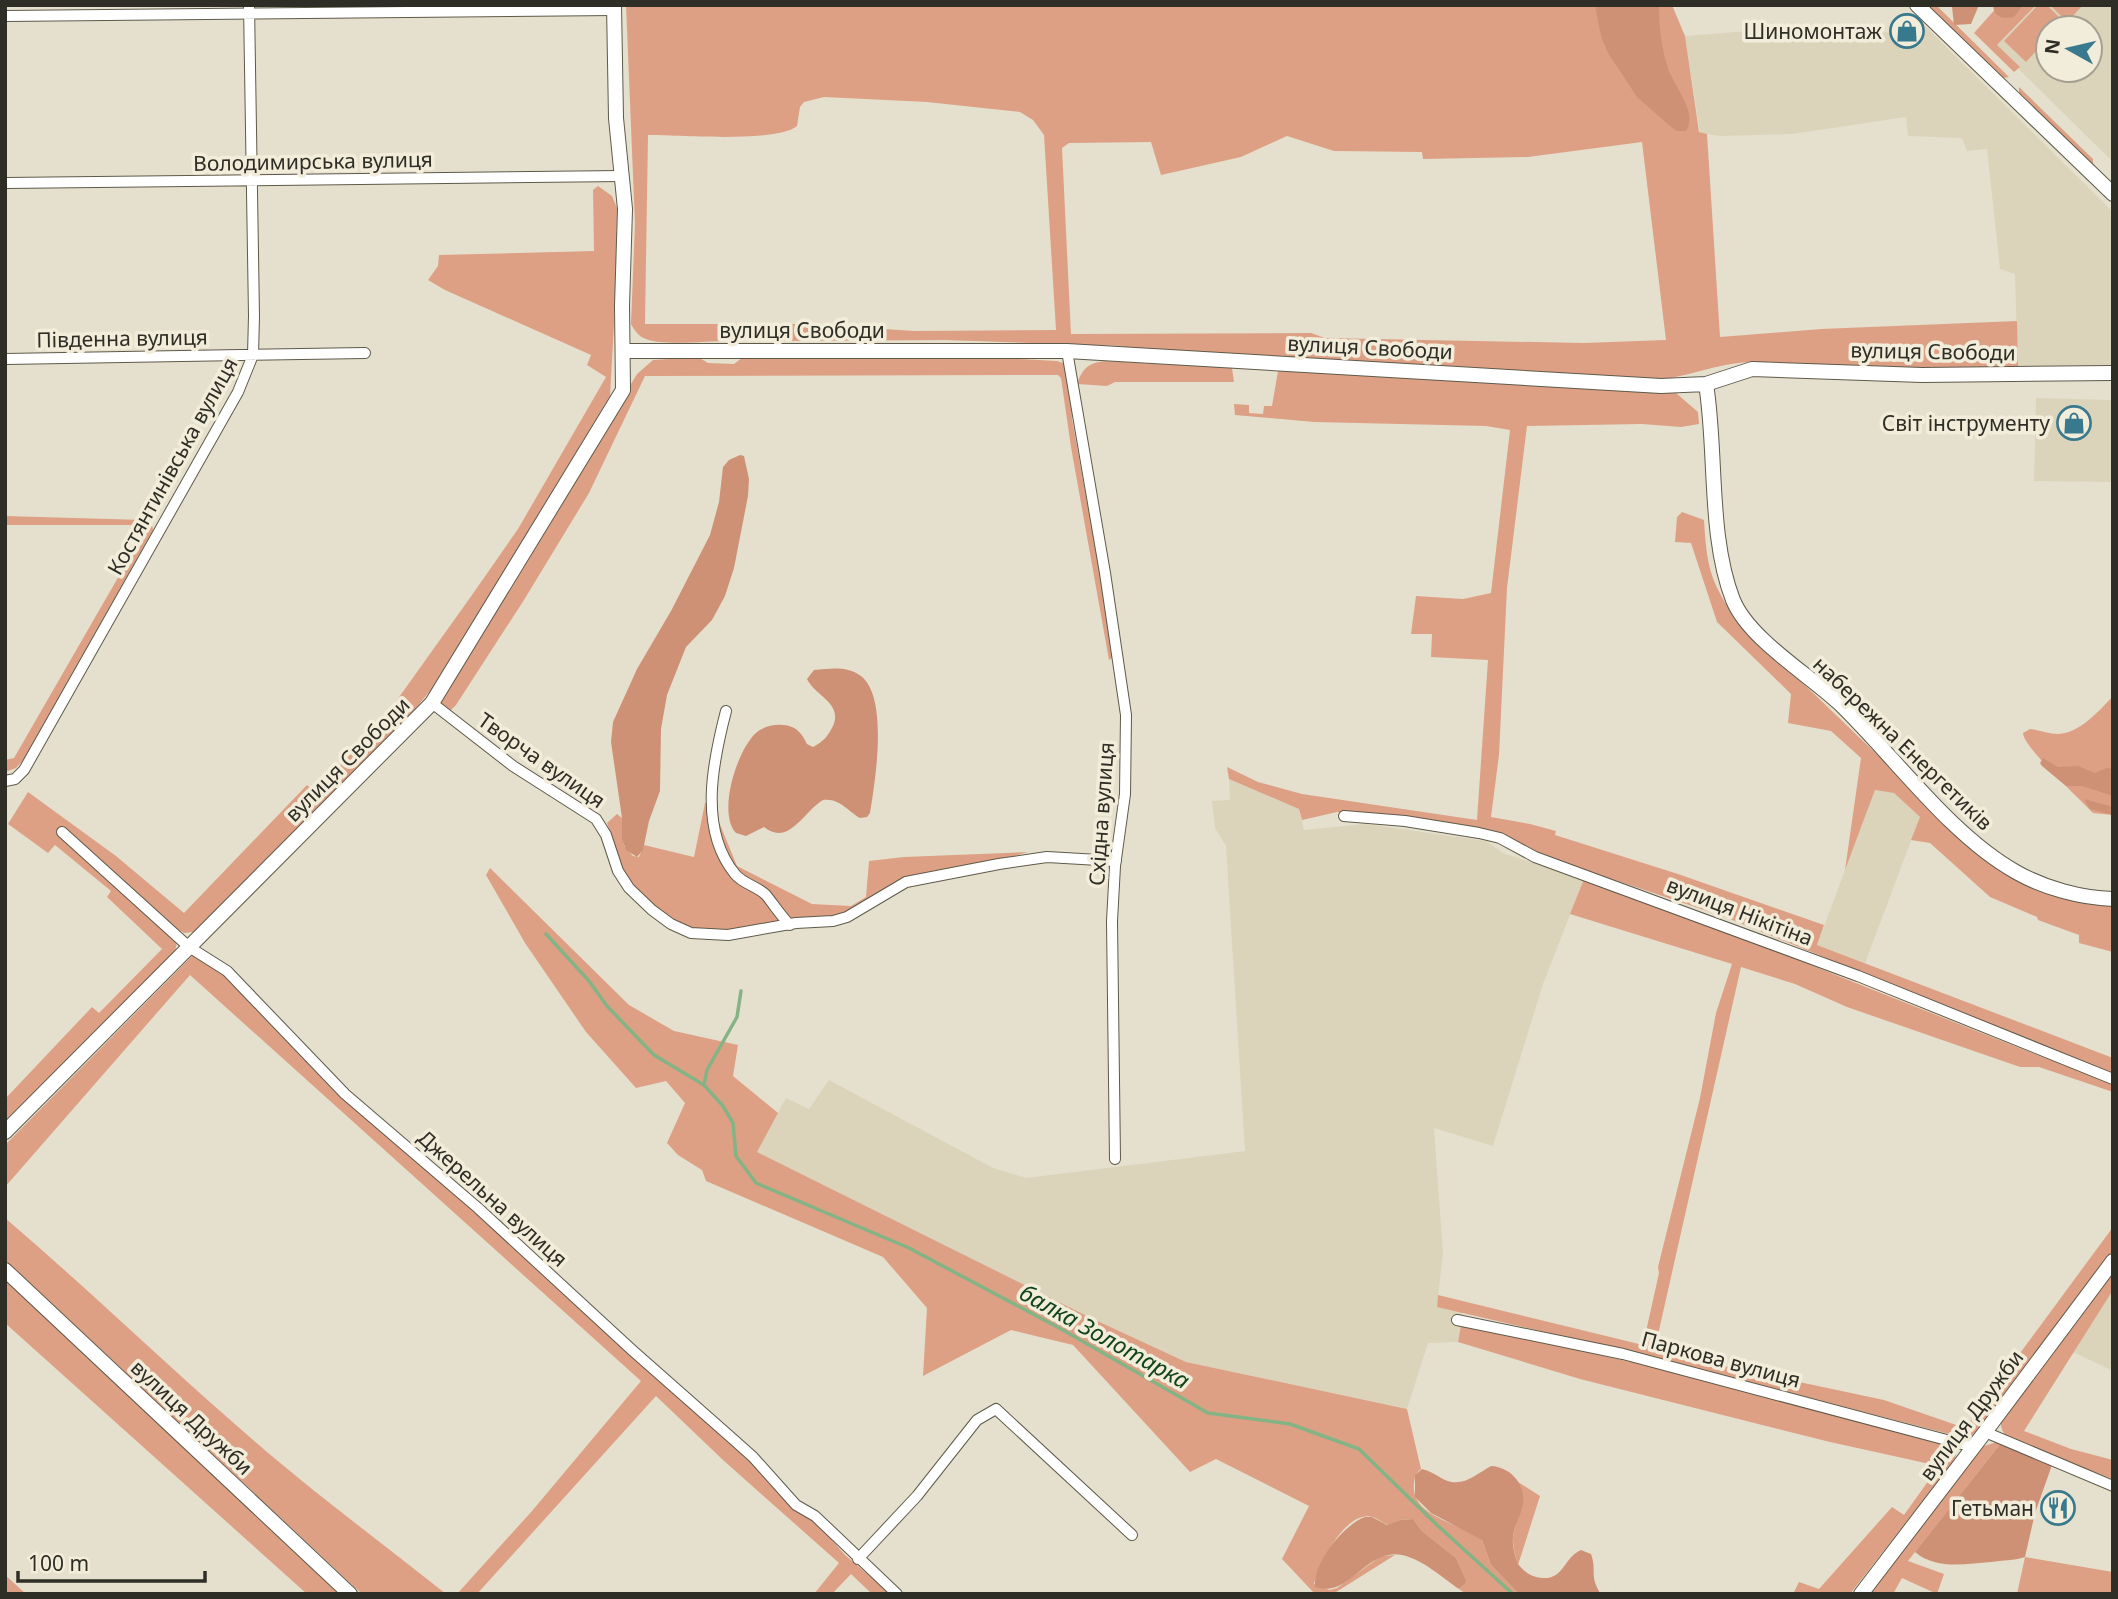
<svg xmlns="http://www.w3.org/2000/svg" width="2118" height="1599" viewBox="0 0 2118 1599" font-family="'Noto Sans',sans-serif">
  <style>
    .built { fill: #dbd4ba; fill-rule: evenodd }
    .green { fill: #dda085; fill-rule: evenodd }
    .forest { fill: #ce9176 }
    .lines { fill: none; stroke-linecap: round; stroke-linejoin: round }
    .stream { stroke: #84b385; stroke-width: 3.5 }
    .minor-casing { stroke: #5e5a4a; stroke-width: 12 }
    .tertiary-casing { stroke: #5e5a4a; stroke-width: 16 }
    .minor { stroke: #fff; stroke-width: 10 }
    .tertiary { stroke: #fff; stroke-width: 14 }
    .labels { text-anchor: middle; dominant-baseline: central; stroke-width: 7; stroke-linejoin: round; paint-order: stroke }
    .poi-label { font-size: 21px; fill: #2f2e26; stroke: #f2edda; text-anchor: end }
    .street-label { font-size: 21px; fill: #2f2e26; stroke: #f2edda }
    .water-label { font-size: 23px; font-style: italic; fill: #114418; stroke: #f2edda }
  </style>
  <rect width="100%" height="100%" fill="#e5e0cd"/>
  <path class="built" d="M2008,5H2113V162L1981,32ZM2048,28H2090V70H2048Z
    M1915,25L1926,27L2113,212V367L2018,366L2015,274L2000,269L1987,149L1967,151L1962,138L1908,136L1906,117L1792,134L1721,136L1700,133L1685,36L1761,30L1863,27L1864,33L1898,32L1901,50L1915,39Z
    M2036,398L2113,400V482L2034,481Z
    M1229,779L1299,809L1304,830L1365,824L1486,841L1503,853L1584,879L1543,984L1493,1146L1434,1128L1443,1253L1437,1306L1463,1312L1458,1342L1428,1343L1407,1409L1186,1362L1091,1318L756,1152L786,1098L809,1109L829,1080L993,1168L1026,1178L1245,1151L1226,846L1215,828L1212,801L1230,800Z
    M1875,790L1894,793L1920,817L1865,963L1817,945Z
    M2113,1290V1371L2073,1352Z"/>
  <path class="green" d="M626,5H1672L1685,36L1699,132L1707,134L1720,337L1821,329L2017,321L2018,366L1903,370L1752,362C1717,363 1689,377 1656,380L1124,349L1123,346L945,340L771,341L764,336H733L729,341C709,341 663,346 646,339C639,337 634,330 631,324L635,224ZM824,97L927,102L1020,112L1033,120L1044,135L1056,330L915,331L805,324H645L648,135C678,135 777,143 797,126L800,107L804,102ZM1287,136L1334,151L1422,152L1423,159L1528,157L1642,142L1666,340L1583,343L1325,338L1311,333L1071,334L1062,148L1069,143L1151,142L1161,175L1241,157Z
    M1924,5H1936L2009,77L1998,79Z
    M1999,5H2036L1997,45L2020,67L2014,72L1974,33Z
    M2038,5H2047L2064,22L2058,28H2048V38L2026,62L2004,41Z
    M2050,5H2083L2067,22Z
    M2019,87L2093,159V171L2019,100Z
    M598,186L612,196L617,208L616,289L610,396L435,685L415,709L194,932L184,933L170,924L66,833L61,838L104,873L177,941L175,952L5,1127V1099L92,1007L99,1013L162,949L107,897L111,891L55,845L48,853L8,824L28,792L116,856L184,913L307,785L315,792L382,721L472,595L518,529L606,377L587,365L591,355L445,290L428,280L438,266L439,255L594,251L593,190Z
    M962,356L1057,361L1066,364L1070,370L1072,419L1115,656L1109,660L1071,447L1061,378L1058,375L645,376L589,493L524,600L456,705L450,711L440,702L637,374L653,360L698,357L708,363L734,364L743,357Z
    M1105,361L1232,368L1234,382H1115L1107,386L1077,384C1083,368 1088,363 1105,361Z
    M1278,371L1676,393L1698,412L1699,424L1681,427L1642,424L1527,426L1507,588L1499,755L1491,817L1530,824L1556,831L1555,835L1678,874L1824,925L1817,945L2113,1058V1074L1725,917L1555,860L1492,832L1337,812L1302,820L1299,809L1229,779L1227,767L1258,782L1302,794L1477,820L1488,660L1431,657L1432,634H1411L1416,596L1463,599L1491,593L1510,430L1486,426L1314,422L1235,415L1234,404L1249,405V413L1263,414L1264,406H1272Z
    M1682,512L1704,520C1707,566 1709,578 1734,617L1990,863C2034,893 2061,899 2113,905V952L2079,943V935L2038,920L2037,917L1990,897L1930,843L1911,840L1920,817L1894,793L1875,790L1845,870L1861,758L1831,731L1788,723L1791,694L1717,622L1691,543L1675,542L1677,517Z
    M5,516L144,520L152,524L153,530L25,758L16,768L5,772V760L14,758L146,529L141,525H5Z
    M2113,696V815L2093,813C2080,799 2023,747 2023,733L2030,729C2039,730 2048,734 2058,734C2080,733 2099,711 2113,696Z
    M717,799L719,822L737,866L812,904L851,906L866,897L869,861L904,857L1028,852L997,861L913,876L841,915L714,932C678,928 638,904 622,870C614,856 613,838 607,823L617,814L622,818L624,846L633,856L639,857L644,845L694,857L705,803Z
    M490,868L629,1005L674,1031L738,1045L733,1076L778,1113L757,1152L1091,1318L1186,1362L1407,1409L1421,1469C1416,1473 1415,1476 1414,1483C1410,1518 1463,1523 1482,1540L1491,1565L1519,1594H1466L1459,1589L1467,1582L1456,1558L1422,1531L1413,1519L1400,1520L1388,1525C1383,1523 1378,1519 1373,1517C1345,1510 1320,1563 1314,1584L1330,1590L1337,1588L1381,1556L1395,1555L1333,1594H1315L1282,1559L1309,1506L1216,1459L1190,1472L1073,1345L1011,1330L923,1376L927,1308L883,1257L706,1181L702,1170L678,1155L667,1143L685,1103L666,1081L636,1088L586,1032L525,943L486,875Z
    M1584,879L1783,954L2037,1055L2113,1083V1092L2039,1067H2020L1847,1007L1795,984L1741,967L1655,1348L1724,1366L1884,1400L1965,1428L2113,1227V1251L1978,1431L1971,1436H1957L1644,1355L1437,1307L1438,1295L1643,1345L1659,1273L1658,1267L1700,1098L1716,1013L1732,964L1570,914Z
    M195,953L214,965L337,1094L440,1179L710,1422L762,1473L783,1499L815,1521L845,1555L891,1594H872L851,1574L832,1594H814L839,1563L723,1460L656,1396L477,1594H457L532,1511L641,1381L190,975L5,1187V1145Z
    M5,1218C94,1294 178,1376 267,1452C325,1501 387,1547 446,1594H362L5,1260Z
    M2113,1270V1290L2024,1431L2071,1449L2113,1460V1479L2018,1443C2007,1438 2000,1433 2001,1420Z
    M5,1278L343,1594H307L5,1323Z
    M1461,1325L1677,1372L1943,1444L1953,1449L1956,1455L1954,1461L1850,1594H1793L1799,1582L1819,1589L1892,1507L1904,1515L1939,1466L1830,1442L1580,1379L1458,1342Z
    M1997,1442L2001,1443L1908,1561L1944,1574L1937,1594L1902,1578L1893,1594H1867L1981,1447Z
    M1518,1482L1540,1496L1518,1565C1515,1555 1511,1542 1514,1531C1518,1514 1527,1500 1518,1482Z
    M2025,1557L2113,1572V1594H2017Z
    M5,1575L26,1594H5Z"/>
  <path class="forest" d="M1595,5H1659C1659,26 1661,45 1667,65C1672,85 1699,111 1686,131H1677L1671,127L1637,97L1608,53L1601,36Z
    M1947,5H1979L1971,24L1954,25L1952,7Z
    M1993,5H2023L2014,17C2003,19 1994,18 1993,5Z
    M740,455L744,456L749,479L748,496L734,568L725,596L712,620L686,647L667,695L661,729L660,791L649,821L643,850L637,857L626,850L622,839V818L611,742L613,722L637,669L671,611L710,535L719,502L723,467L729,460Z
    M825,669C838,668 850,668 861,676C889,698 875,782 870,813L867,817L860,818C847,811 840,798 823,800C804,811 789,847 764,827L746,836L736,833C717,813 737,749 757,732C763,727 774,724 783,725C796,726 801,732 807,744L813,747C823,742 828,736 833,726C843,703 815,696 807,679L814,670Z
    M2043,758L2058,767L2078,766L2095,773L2107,768L2113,769V796L2082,786H2066L2042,766L2040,763Z
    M2084,799L2113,807V815L2090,809Z
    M2001,1443L2052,1465L2035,1513L2025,1557C2013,1561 2003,1560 1991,1562C1966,1564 1936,1570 1915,1552Z
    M1491,1466C1511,1467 1526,1485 1523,1504C1521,1516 1514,1525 1513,1537C1512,1546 1515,1556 1518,1564C1524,1572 1532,1577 1542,1578C1564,1580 1564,1557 1581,1550L1591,1554C1597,1570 1589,1577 1601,1594H1519L1491,1565L1482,1540L1431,1513L1415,1497V1475L1422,1469C1430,1471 1436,1475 1443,1479C1462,1489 1476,1474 1491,1466Z
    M1365,1517H1372L1387,1525L1400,1520L1413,1519L1422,1531L1456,1558L1467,1582L1459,1589C1441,1577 1424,1560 1402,1555C1366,1547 1350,1599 1315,1587C1313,1563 1343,1525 1365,1517Z"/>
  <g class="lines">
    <path class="stream" d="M546,934L589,981L607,1006L654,1055L704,1085L723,1106L733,1123L736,1156L756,1183L909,1248L1061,1329L1208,1413L1290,1424L1359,1449L1437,1525L1513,1594
      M704,1085L707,1070L737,1017L741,991"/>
    <g class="minor-casing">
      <path id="minor" d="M5,16L615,10
        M5,183L622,176
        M1067,351L1105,573L1126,715L1125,794L1115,866L1112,921L1115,1159
        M5,359L365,353
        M432,703L513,766L596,819L606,835L618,871L629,888L652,910L671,924L691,933L728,935L796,923L833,921L847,917L906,882L999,864L1047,857L1116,861
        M726,711C713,761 698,829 735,874C743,884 757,886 766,895C774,905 781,916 790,925
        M5,781L15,779L24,770L238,392L253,355L254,316L249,5
        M1344,816L1405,821L1479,833L1500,838L1535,857L1858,976L2113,1079
        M62,832L189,947L227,971L345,1094L478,1208L632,1350L734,1440L753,1457L796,1505L815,1516L897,1594
        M1457,1320L1623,1354L1973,1447
        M1985,1432L2113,1486
        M858,1559L917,1496L977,1420L996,1409L1132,1535"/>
    </g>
    <g class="tertiary-casing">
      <path id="tertiary" d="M1917,5L2113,194
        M623,351H1067L1661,386L1706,384L1752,369L1922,375L2113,373
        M1706,384C1717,452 1708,536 1733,600C1749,639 1808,674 1839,703C1894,756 1950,835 2016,872C2044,888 2081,898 2113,899
        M5,1132L432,703L623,390L622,306L625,209L616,118L614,5
        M5,1270L350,1594
        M1861,1594L1985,1432L2113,1261"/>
    </g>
    <use href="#minor" class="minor"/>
    <use href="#tertiary" class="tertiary"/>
  </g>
  <defs>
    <g id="shop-ring" transform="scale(1.75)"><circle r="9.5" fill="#f2edda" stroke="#39798d" stroke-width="1.5"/><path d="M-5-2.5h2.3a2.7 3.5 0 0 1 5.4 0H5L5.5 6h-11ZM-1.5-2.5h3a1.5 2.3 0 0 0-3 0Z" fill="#39798d"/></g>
    <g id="restaurant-ring" transform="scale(1.75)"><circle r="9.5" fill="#f2edda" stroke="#39798d" stroke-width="1.5"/><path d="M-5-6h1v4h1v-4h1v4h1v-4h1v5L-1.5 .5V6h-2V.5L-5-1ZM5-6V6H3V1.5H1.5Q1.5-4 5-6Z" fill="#39798d"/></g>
  </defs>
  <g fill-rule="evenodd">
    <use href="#shop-ring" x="1907" y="31"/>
    <use href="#shop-ring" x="2074" y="423"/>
    <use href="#restaurant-ring" x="2058" y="1508"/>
  </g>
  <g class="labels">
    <g class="poi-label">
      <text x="1882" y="31">Шиномонтаж</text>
      <text x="2050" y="423">Світ інструменту</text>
      <text x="2034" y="1508">Гетьман</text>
    </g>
    <g class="street-label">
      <text transform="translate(313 161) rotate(-1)">Володимирська вулиця</text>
      <text x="802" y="330">вулиця Свободи</text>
      <text transform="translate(122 338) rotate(-1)">Південна вулиця</text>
      <text transform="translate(1370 347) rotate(3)">вулиця Свободи</text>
      <text transform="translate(1933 351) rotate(1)">вулиця Свободи</text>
      <text transform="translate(172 466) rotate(-61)">Костянтинівська вулиця</text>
      <text transform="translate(1903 743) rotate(44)">набережна Енергетиків</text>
      <text transform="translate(347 759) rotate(-45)">вулиця Свободи</text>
      <text transform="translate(542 760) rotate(35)">Творча вулиця</text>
      <text transform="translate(1101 814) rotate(-86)">Східна вулиця</text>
      <text transform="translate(1740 911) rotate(21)">вулиця Нікітіна</text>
      <text transform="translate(493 1198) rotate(42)">Джерельна вулиця</text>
      <text transform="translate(1721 1359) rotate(15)">Паркова вулиця</text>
      <text transform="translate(1971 1415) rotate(-53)">вулиця Дружби</text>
      <text transform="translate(192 1417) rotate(43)">вулиця Дружби</text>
    </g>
    <g class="water-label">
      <text transform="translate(1105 1336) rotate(29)">балка Золотарка</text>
    </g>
  </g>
  <rect width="2118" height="1599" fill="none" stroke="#2f2e26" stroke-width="14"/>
  <g transform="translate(2069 49) rotate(278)"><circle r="33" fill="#f2edda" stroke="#a4a192" stroke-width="2"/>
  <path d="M0-5L12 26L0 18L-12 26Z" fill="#39798d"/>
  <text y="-10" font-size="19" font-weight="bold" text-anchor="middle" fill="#2f2e26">N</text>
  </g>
  <path d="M18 1571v10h187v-10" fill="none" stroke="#2f2e26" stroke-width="3.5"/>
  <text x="28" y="1571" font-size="21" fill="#2f2e26" stroke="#f2edda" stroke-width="5" paint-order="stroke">100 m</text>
</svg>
